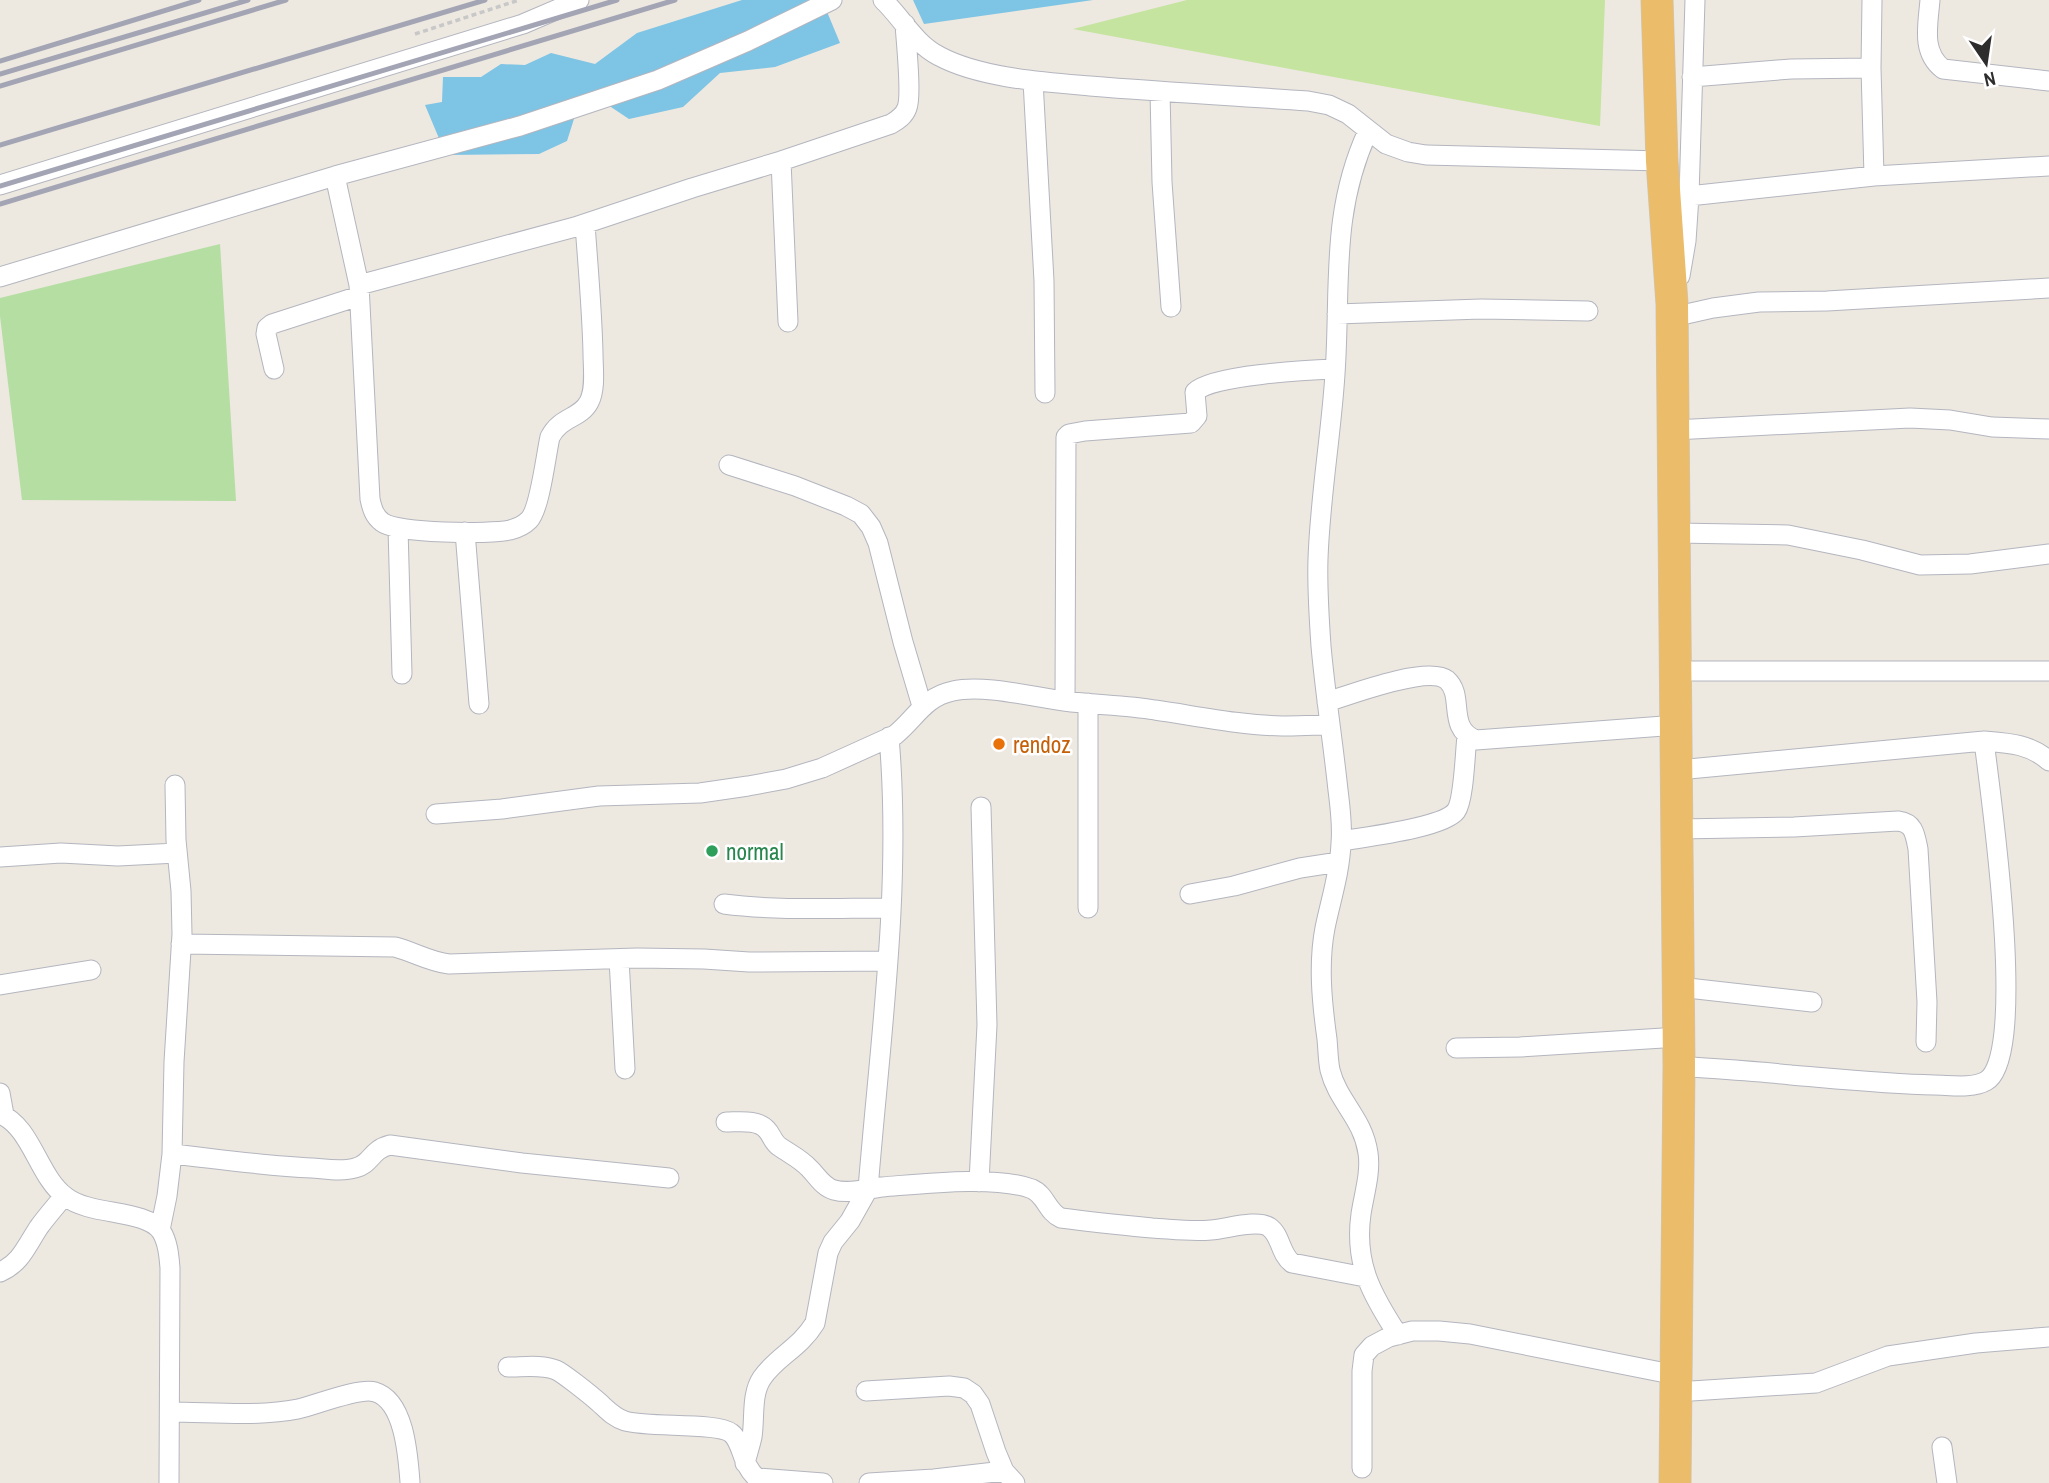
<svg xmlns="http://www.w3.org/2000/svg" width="2049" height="1483" viewBox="0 0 2049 1483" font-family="'Archivo Narrow',sans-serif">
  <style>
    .green { fill: #b4dea2 }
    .pitch { fill: #c4e49f }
    .water { fill: #7dc4e5 }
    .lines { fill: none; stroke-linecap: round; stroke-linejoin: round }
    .minor-casing { stroke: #b4b6bf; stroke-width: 21 }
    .trunk-casing { stroke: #c8c8c8; stroke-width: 33 }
    .path { stroke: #c8c8c8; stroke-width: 3.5; stroke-dasharray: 5 3.5; stroke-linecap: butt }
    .minor { stroke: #fff; stroke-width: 19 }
    .trunk { stroke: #ebbc6a; stroke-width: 32 }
    .rail { stroke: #a3a5b5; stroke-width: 5 }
    .food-dot { fill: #e8710a; stroke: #fff; stroke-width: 2.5 }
    .leisure-dot { fill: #2e9e5b; stroke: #fff; stroke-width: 2.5 }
    .labels { text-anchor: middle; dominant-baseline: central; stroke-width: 5; stroke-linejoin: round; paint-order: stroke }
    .food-label { font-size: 23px; fill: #c56008; stroke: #fff; text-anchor: start }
    .leisure-label { font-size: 23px; fill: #27864d; stroke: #fff; text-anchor: start }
  </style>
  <rect width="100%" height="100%" fill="#ede8e0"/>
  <path class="green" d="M220,244L236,501L22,500L0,316V298Z"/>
  <path class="pitch" d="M1187,0H1605L1600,126L1073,29Z"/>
  <path class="water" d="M742,0H817L825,7L840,43L775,67L720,73L683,107L629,119L605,103H579L567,141L539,154L446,155L425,105L442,102L443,77H481L501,64L525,65L551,53L595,64L637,33Z
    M913,0H1093L924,24Z"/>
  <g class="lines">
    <g class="minor-casing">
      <path id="minor" d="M883,0C902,18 915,44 939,56C980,78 1044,82 1090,86C1163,92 1235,96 1308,101L1329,105L1348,114L1386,144L1408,152L1426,155L1662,161
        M1872,0L1871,68L1874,176
        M1930,0C1928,25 1921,52 1943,69L2049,81
        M1692,77L1791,69L1871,68
        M1033,81L1044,281L1045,393
        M1160,92L1162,182L1171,307
        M1368,131C1330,213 1341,287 1335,374C1331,436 1320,497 1318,559C1317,588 1319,617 1321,646C1325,691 1332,736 1337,781C1339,801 1343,822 1341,843C1340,872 1331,899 1325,928C1318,964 1322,1003 1327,1039C1328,1049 1328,1060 1330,1070C1338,1102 1363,1118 1368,1153C1371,1173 1364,1194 1361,1214C1354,1264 1372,1295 1398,1335
        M781,161L788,322
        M335,176L359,285L370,499C372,508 374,516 382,522C397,534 490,534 510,530C518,528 524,525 529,520C540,509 546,454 550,437C561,416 580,419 589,402C596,389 593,368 593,353C592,310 588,267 585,224
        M0,185L523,24L579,0
        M1689,196L1874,176L2049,166
        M1680,276L1686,241L1689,196L1695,0
        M0,277L335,176L520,126L658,80L748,41L832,0
        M359,285L575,227L692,188L781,161L891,124C898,120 904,116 907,108C912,95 906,41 905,24
        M1337,314L1481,309L1588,311
        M1673,317L1713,308L1759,302L1827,301L2049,288
        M274,369L266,334L267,328L272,324L359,296
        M1674,430L1910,418L1950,420L1992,427L2049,429
        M729,465L795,486L846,506L861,514L871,527L878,543L903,642L922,706
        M398,528L402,674
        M465,532L479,704
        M1675,533L1788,535L1862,550L1920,565L1970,564L2049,554
        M1677,671H2049
        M1065,701L1066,437L1069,434L1085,431L1191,423L1197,416L1195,392C1211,375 1309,370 1335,369
        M1327,702C1349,695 1428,665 1447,680C1465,696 1446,728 1476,740L1677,725
        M1088,703V908
        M1678,770L1984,741C2009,743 2030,744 2049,761
        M436,814L502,809L599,796L700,793L748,786L786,779L822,768L895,735C916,718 924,697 953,691C983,684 1033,697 1064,701C1094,705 1125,705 1155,710C1197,716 1239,725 1282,726C1298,726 1314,725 1330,725
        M1678,829L1794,827L1898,821C1914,823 1915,834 1918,849L1927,1002L1926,1042
        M1342,841C1364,837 1443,828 1456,811C1464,800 1465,753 1467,736
        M0,857L61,853L118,856L177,853
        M1190,894L1234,886L1300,868L1339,862
        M724,904C778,911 836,908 890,908
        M181,944L395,947C414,952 430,962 449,964L637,958L704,959L749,962L888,961
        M619,959L625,1069
        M0,985L91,970
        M1679,987L1812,1002
        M1456,1048L1520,1047L1679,1037
        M1679,1066C1716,1069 1754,1071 1791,1075C1838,1079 1886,1084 1934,1085C1949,1085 1972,1089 1986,1081C2029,1057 1990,791 1984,741
        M0,1093L4,1115
        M0,1114C32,1127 38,1177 66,1197C91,1216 145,1209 161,1231C168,1242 169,1256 170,1268L169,1483
        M726,1122C739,1122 758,1119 767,1130C772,1135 773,1143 780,1147C790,1154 801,1159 810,1169C817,1176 823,1187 834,1190C849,1194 866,1189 882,1187C921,1184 995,1175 1032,1189C1046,1195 1047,1212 1061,1218C1091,1222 1121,1225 1152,1228C1171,1229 1191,1232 1211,1230C1227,1229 1256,1219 1269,1227C1281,1235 1280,1254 1292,1263L1365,1277
        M172,1154C218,1159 265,1166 312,1168C326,1169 342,1172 355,1168C372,1164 370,1150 390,1145L522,1163L669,1178
        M979,1182L987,1025L981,807
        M160,1230L167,1196L172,1154L174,1062L182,934L181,891L176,840L175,785
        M0,1272C21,1263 27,1245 39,1227C47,1216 56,1206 64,1196
        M508,1367C523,1367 542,1364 556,1370C563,1373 588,1393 595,1399C605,1407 612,1417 625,1421C649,1428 717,1422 731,1433C743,1442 741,1465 757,1478L823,1483
        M866,1391L949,1386L964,1388L973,1394L980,1404L996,1452L1004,1471L1015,1483
        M1676,1392L1816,1383L1888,1356L1976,1343L2049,1337
        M170,1412C210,1412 258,1417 298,1409C316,1405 360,1387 375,1392C405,1401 408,1457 410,1482
        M1942,1447L1947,1483
        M745,1463C747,1455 750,1446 752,1437C755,1418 751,1394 762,1378C776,1357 800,1348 815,1323L828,1253L833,1242L850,1221L868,1189C880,1039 902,888 889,737
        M1362,1468V1371L1364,1355L1372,1346L1389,1337L1412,1331H1439L1470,1334L1676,1375
        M869,1483L934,1479L1004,1471"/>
    </g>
    <g class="trunk-casing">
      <path id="trunk" d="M1657,0L1662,161L1672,304L1679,1066L1675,1483"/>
    </g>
    <path class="path" d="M415,34L519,0"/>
    <use href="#minor" class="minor"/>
    <use href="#trunk" class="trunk"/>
    <path class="rail" d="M0,61L199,0
      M0,74L248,0
      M0,86L286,0
      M0,145L485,0
      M0,186L617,0
      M0,204L675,0"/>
  </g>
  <circle class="food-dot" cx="999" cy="744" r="7"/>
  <circle class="leisure-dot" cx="712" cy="851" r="7"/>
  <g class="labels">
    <g class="food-label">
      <text x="1013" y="744">rendoz</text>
    </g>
    <g class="leisure-label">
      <text x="726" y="851">normal</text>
    </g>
  </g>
  <g transform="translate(1986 63) rotate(167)" stroke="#ffffff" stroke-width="5" paint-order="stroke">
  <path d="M0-5L12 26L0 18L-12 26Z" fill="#2d2d2d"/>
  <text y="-10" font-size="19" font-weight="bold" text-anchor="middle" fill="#2d2d2d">N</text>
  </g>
</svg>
